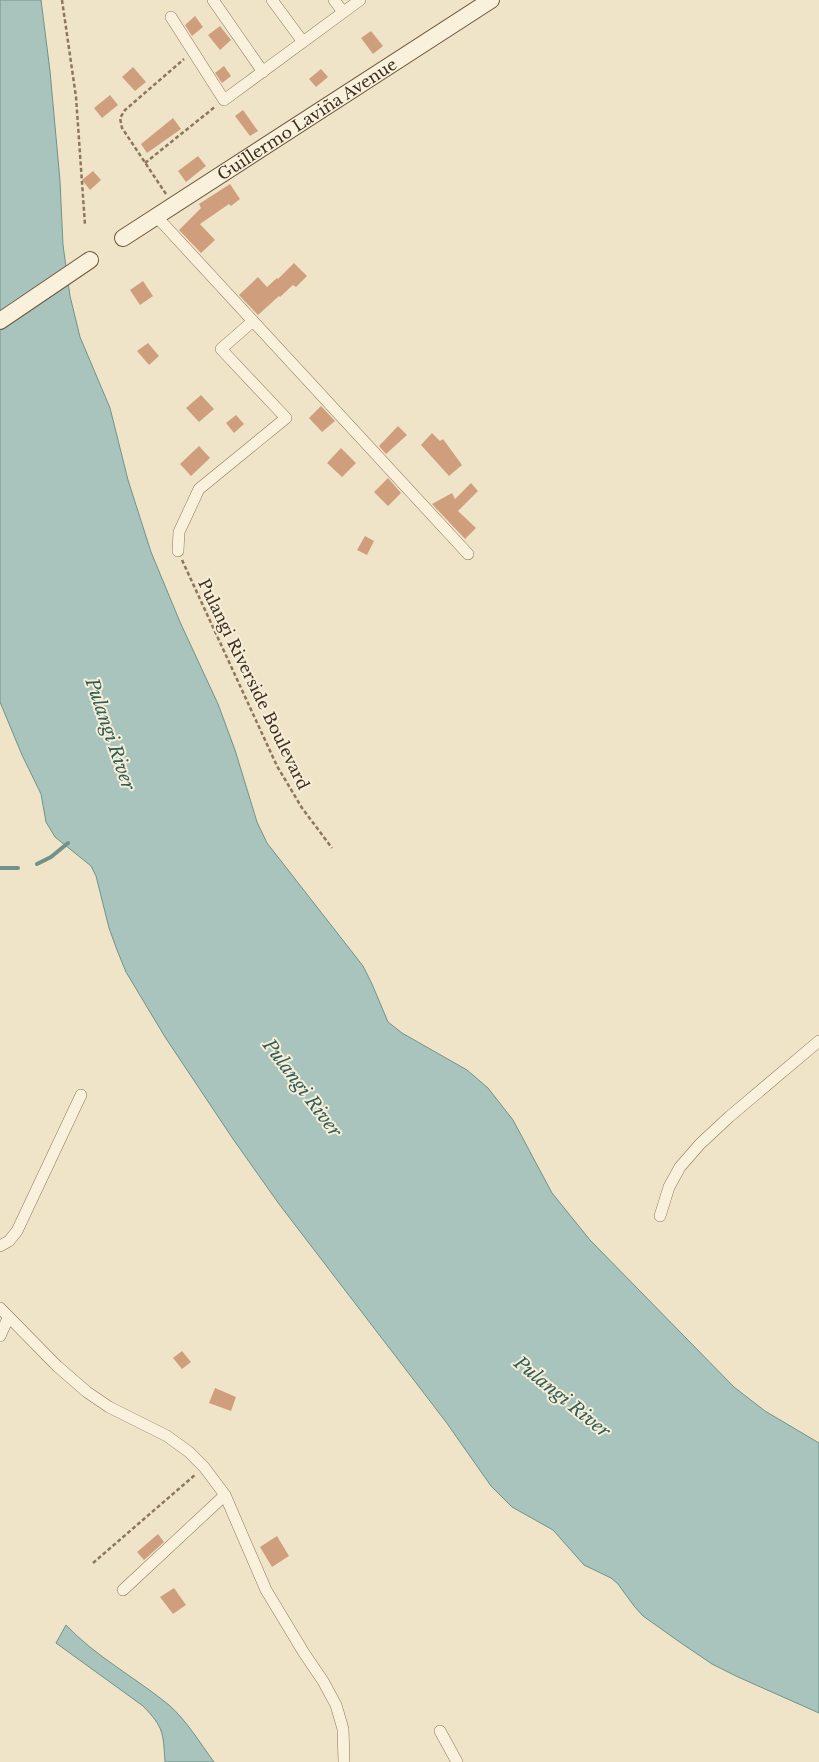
<svg xmlns="http://www.w3.org/2000/svg" width="819" height="1762" viewBox="0 0 819 1762" font-family="'Libre Baskerville',serif">
  <style>
    .water { fill: #a9c4bc; stroke: #6f938a }
    .lines { fill: none; stroke-linecap: round; stroke-linejoin: round }
    .stream { stroke: #6f938a; stroke-width: 4 }
    .building { fill: #cf9f7d }
    .street-casing { stroke: #8d765c; stroke-width: 12 }
    .secondary-casing { stroke: #6f573f; stroke-width: 18 }
    .path { stroke: #8d765c; stroke-width: 2.5; stroke-dasharray: 4 2.5; stroke-linecap: butt }
    .street { stroke: #faf1dc; stroke-width: 11 }
    .secondary { stroke: #faf1dc; stroke-width: 16 }
    .labels { text-anchor: middle; dominant-baseline: central; stroke-width: 4; stroke-linejoin: round; paint-order: stroke }
    .street-label { font-size: 16px; fill: #3d2e20; stroke: #f7eed8 }
    .water-label { font-size: 18px; font-style: italic; fill: #2f5d5a; stroke: #f7eed8 }
  </style>
  <rect width="100%" height="100%" fill="#f0e4c8"/>
  <path class="water" d="M0,0H41L50,71L60,181L63,245L70,296L80,337L110,408L128,480L151,552L180,622L218,704L235,750L257,822L267,843L363,966L372,984L388,1022L402,1033L467,1070L488,1088L513,1120L552,1193L590,1240L734,1387L765,1411L819,1443V1713L738,1677L712,1664L681,1643L643,1616L634,1606L618,1584L611,1578L584,1565L553,1530L512,1507L491,1486L446,1422L279,1204L233,1139L165,1037L126,972L117,950L109,928L96,876L91,866L55,837L46,822L41,794L22,755L0,702Z
    M66,1625C95,1656 136,1678 169,1705C187,1721 200,1743 214,1762H165C163,1732 164,1728 143,1706L56,1643Z"/>
  <g class="lines">
    <path class="stream" d="M37,864L51,857L68,843
      M0,868H18"/>
  </g>
  <path class="building" d="M195,16L203,27L192,36L185,25Z
    M220,26L231,40L220,50L208,35Z
    M371,31L383,46L373,54L361,38Z
    M224,66L231,76L222,83L215,73Z
    M133,67L146,82L135,91L122,77Z
    M321,69L328,77L316,87L309,79Z
    M110,95L118,105L102,118L94,108Z
    M243,110L258,131L250,136L235,116Z
    M173,118L181,129L147,153L141,144Z
    M198,156L206,166L186,182L178,171Z
    M93,171L101,180L90,190L82,180Z
    M230,184L240,199L231,206L229,204L200,224L215,240L201,253L179,230L201,208L199,204Z
    M294,263L307,276L296,287L293,285L280,297L279,296L258,315L239,295L258,277L267,287L277,278L278,279Z
    M143,281L153,296L140,305L130,290Z
    M148,343L159,356L149,365L137,351Z
    M201,395L214,409L199,422L186,408Z
    M321,406L335,421L322,432L309,418Z
    M236,415L244,424L234,433L226,423Z
    M398,426L407,435L386,454L379,446Z
    M432,433L440,441L443,439L462,465L449,476L421,445Z
    M199,446L210,458L191,476L180,464Z
    M341,448L356,463L342,477L327,463Z
    M388,478L401,493L388,506L374,492Z
    M471,483L478,491L458,511L476,528L465,539L432,504L452,493L455,499Z
    M365,536L374,541L367,555L357,550Z
    M182,1351L191,1362L182,1369L173,1358Z
    M215,1388L236,1397L231,1411L209,1403Z
    M158,1534L164,1542L144,1560L137,1552Z
    M277,1536L289,1556L272,1567L260,1547Z
    M174,1588L186,1605L173,1614L160,1597Z"/>
  <g class="lines">
    <g class="street-casing">
      <path id="street" d="M213,0L263,72
        M272,0L303,42
        M334,0L343,12
        M171,17L224,100L360,0
        M156,216L468,554
        M178,551L179,532L199,489L286,418L221,349L253,321
        M660,1216L669,1187L680,1167L700,1144L729,1117L819,1041
        M0,1246L9,1241L17,1231L81,1095
        M0,1308L57,1366L87,1392L109,1407L167,1436L189,1452L204,1467L225,1495L266,1590L304,1653L323,1681L336,1705L343,1729L344,1762
        M0,1336L8,1318
        M123,1590L225,1495
        M440,1731L457,1762"/>
    </g>
    <g class="secondary-casing">
      <g id="secondary">
        <path id="s1" d="M123,238L491,0"/>
        <path d="M0,321L90,260"/>
      </g>
    </g>
    <path class="path" d="M62,0L76,97L85,225
      M145,163L216,106
      M166,194L122,128L120,118L125,110L184,59
      M182,560L277,766L302,808L332,848
      M93,1563L196,1474"/>
    <use href="#street" class="street"/>
    <use href="#secondary" class="secondary"/>
  </g>
  <g class="labels">
    <g class="street-label">
      <text stroke="none"><textPath href="#s1" startOffset="219">Guillermo Laviña Avenue</textPath></text>
      <text transform="translate(254 684) rotate(64)">Pulangi Riverside Boulevard</text>
    </g>
    <g class="water-label">
      <text transform="translate(110 734) rotate(71)">Pulangi River</text>
      <text transform="translate(302 1088) rotate(53)">Pulangi River</text>
      <text transform="translate(562 1397) rotate(39)">Pulangi River</text>
    </g>
  </g>
</svg>
